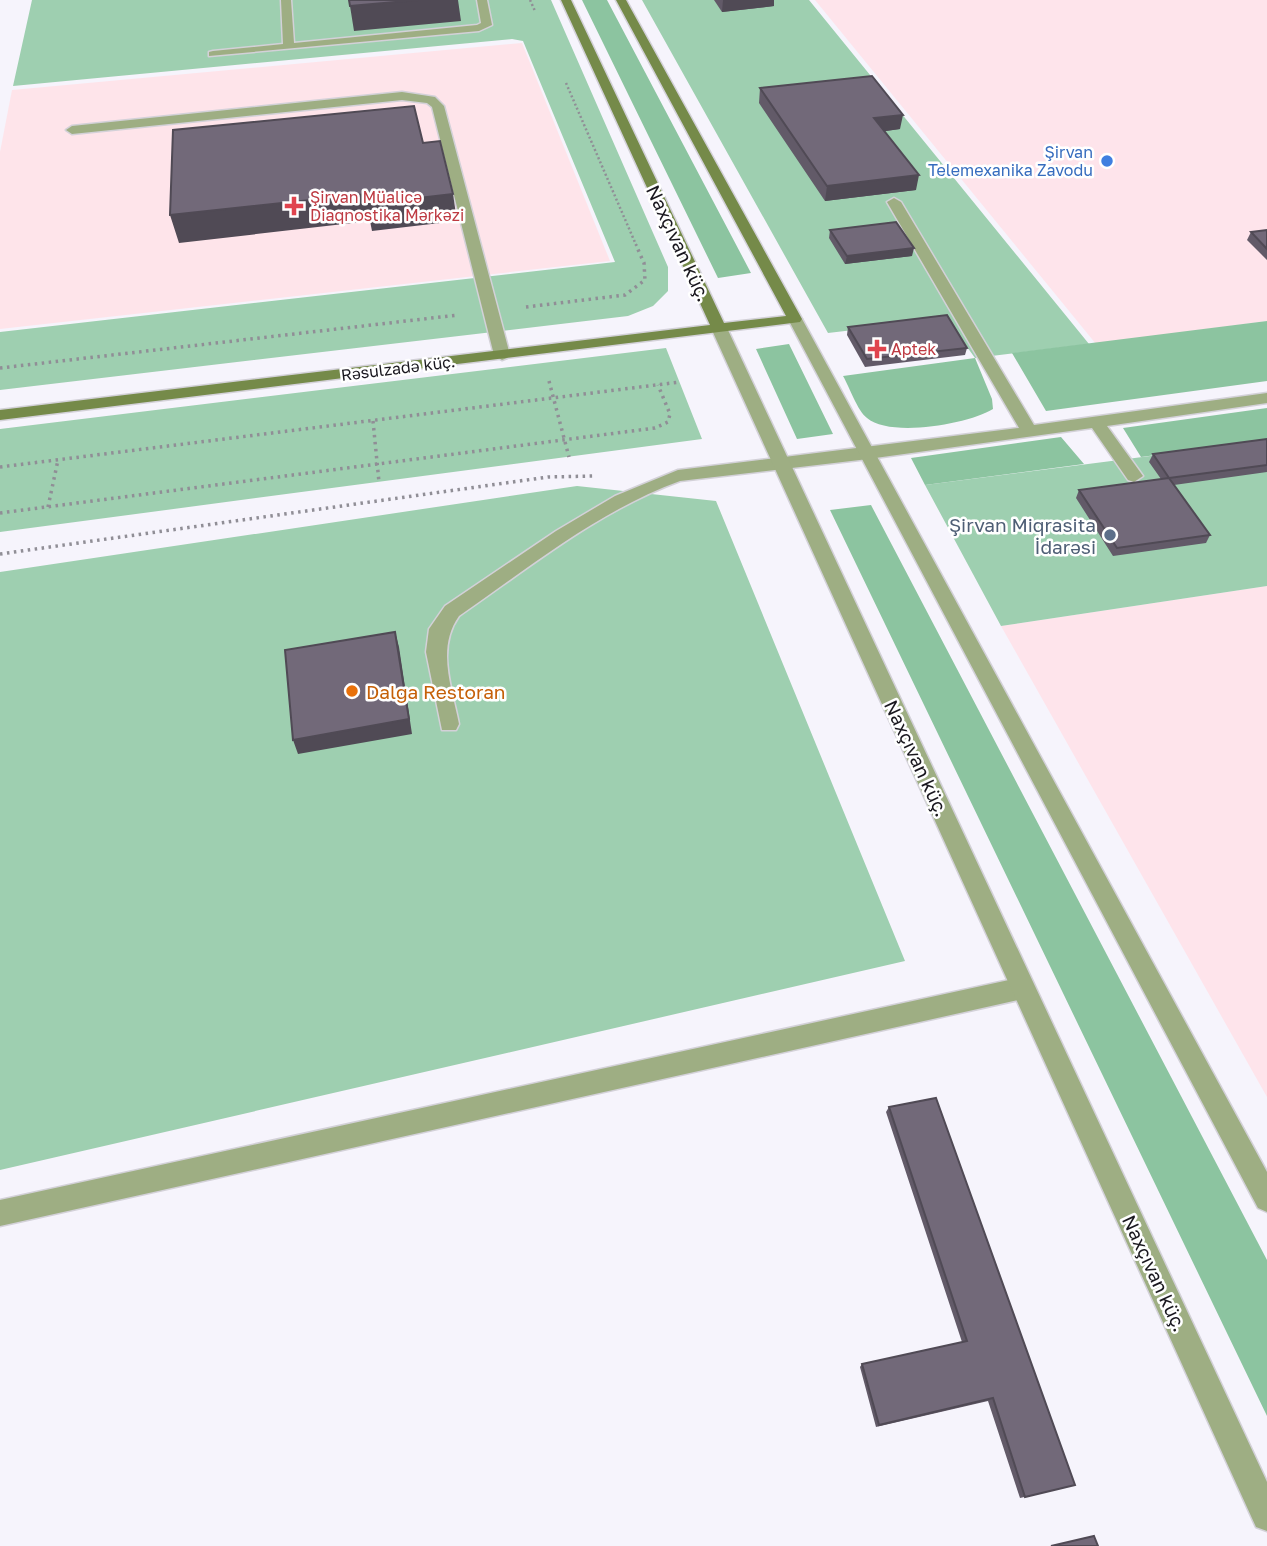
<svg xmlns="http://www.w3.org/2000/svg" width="1267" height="1546" viewBox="0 0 1267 1546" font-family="'Golos Text',sans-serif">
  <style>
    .industrial { fill: #fee4eb }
    .medical { fill: #fee4ea }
    .green { fill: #9ecfb0 }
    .forest { fill: #8cc4a0 }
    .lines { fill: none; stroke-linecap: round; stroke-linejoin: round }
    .service-casing { stroke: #d3d1d8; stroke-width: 3 }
    .tertiary-casing { stroke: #d3d1d8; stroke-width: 3 }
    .secondary-casing { stroke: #d3d1d8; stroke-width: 3 }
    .path-far1 { stroke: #908e96; stroke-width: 2.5; stroke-dasharray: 2 2.5; stroke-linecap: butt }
    .path { stroke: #908e96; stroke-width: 3.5; stroke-dasharray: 2.5 4.5; stroke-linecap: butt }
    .service { fill: #9eae83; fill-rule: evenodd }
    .tertiary { fill: #9eae83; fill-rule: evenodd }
    .secondary { fill: #758a49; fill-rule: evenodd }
    .wall { fill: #625a68 }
    .shaded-wall { fill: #504a55 }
    .building { fill: #726979; stroke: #504a55; stroke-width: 2 }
    .shop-dot { fill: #3f7fe0; stroke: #fff; stroke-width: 2.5 }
    .health-dot { fill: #e0444e; stroke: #fff; stroke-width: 2.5 }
    .service-dot { fill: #5c6f8a; stroke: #fff; stroke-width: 2.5 }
    .food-dot { fill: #e8710a; stroke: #fff; stroke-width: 2.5 }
    .labels { text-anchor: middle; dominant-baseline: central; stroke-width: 5; stroke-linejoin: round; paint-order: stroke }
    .far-shop-label { font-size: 16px; fill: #366cbe; stroke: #fff; text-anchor: end }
    .far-health-label { font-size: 16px; fill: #be3a42; stroke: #fff; text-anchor: start }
    .far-street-label { font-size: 16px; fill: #19171e; stroke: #fff }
    .street-label { font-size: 19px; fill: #19171e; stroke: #fff }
    .service-label { font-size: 19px; fill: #4e5e75; stroke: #fff; text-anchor: end }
    .food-label { font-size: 19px; fill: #c56008; stroke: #fff; text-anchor: start }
  </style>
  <rect width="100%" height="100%" fill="#f6f4fc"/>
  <path class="industrial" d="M815,0H1267V321L1096,344Z
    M1267,586V1097L1001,626Z"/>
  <path class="medical" d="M522,43L610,261L0,329V152L12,90Z"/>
  <path class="green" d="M32,0H551L668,267V291L653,306L628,316L0,390V332L615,262L523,41L512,39L13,86Z
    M642,0H809L1089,344L975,358L947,319L828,333Z
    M666,348L702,439L0,532V429Z
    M1267,441V586L1001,626L925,485Z
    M577,486L716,501L905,961L0,1170V572Z"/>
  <path class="forest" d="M582,0H607L751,273L718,278Z
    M1267,321V381L1046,411L1012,353Z
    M789,344L833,434L797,439L756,349Z
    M975,358L992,399L993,409C969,424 890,438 867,418C857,410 850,388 843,376Z
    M1267,408V440L1141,457L1123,428Z
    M1061,437L1084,464L925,485L911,458Z
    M871,505L1267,1260V1416L830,510Z"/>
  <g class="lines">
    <g class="service-casing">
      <path id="service" d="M281,0H291L294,43L477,25L481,23L477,0H487L492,25L479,31L209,56V52L213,51L283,44Z
        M402,92L435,97L444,106L510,355L507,358L502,360L494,355L432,107L427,103L402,100L72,134L66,130L72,126Z
        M894,198L901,202L1034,425L1267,393V403L1107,426L1143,476L1134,482L1128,480L1092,428L868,459L680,481C598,511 530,567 459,616C436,648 452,688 459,724L456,730H442L426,652L429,629L445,606L556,531L615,496L678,470L1019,428L887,202Z
        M1023,977L1031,980L1035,988L1031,996L1023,999L0,1226V1200Z"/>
    </g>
    <g class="tertiary-casing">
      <path id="tertiary" d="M795,315L802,319L1267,1172V1212L1258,1208L788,319Z
        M719,323L727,328L1267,1482V1531L1256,1527L711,328Z"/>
    </g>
    <g class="secondary-casing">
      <path id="secondary" d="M561,0H571L724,323L786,316L616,0H626L802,319L800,322L0,420V410L710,325Z"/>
    </g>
    <path class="path-far1" d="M530,0L535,11
      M566,83L637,247"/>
    <path class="path" d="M526,307L625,295L645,280L644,263L636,245
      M0,368L458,315
      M549,381L569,457
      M373,421L379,482
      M0,467L680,382
      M48,507L58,460
      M0,513L655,428L668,422L670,414L658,385
      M0,554L548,477L595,476"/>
    <use href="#service" class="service"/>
    <use href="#tertiary" class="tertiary"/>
    <use href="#secondary" class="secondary"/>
  </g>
  <path class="wall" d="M714,0H774V6L722,12Z
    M760,88L900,129L885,131L916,190L825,201L759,103Z
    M830,230L912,256L845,264L829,238Z
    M1267,230V260L1247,240L1251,232Z
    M848,327L967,348L965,355L865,367L847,335Z
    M1267,439V472L1174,485L1210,535L1206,543L1113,556L1076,498L1079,490L1161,479L1149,462L1153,454Z
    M889,1107L1075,1485L1020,1498L988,1401L876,1427L860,1367L862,1364L962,1342L886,1112Z"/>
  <path class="shaded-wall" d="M418,0H458L461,21L354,31L350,6Z
    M723,0H774V6L722,12Z
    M903,115L900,129L872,133L874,118Z
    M919,175L916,190L825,201L827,186Z
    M366,194H453L457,221L372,231L370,221L179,243L170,215Z
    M914,248L912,256L845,264L847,256Z
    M395,632L399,647L412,734L298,754L293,740Z"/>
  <path class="building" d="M349,0H418L350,6Z
    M872,76L903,115L874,118L919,175L827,186L760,88Z
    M414,106L423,143L440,141L453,194L367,204L366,194L170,215L173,130Z
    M896,222L914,248L847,256L830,230Z
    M1267,230V249L1251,232Z
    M947,315L967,348L867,359L848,327Z
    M1267,439V465L1169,478L1210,535L1117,548L1079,490L1169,478L1153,454Z
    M395,632L409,719L293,740L285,650Z
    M936,1098L1075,1485L1025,1497L993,1398L879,1425L862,1364L967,1341L889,1107Z
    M1094,1536L1098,1546H1051Z"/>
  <circle class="shop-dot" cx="1107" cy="161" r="7"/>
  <g class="health-dot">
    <path d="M290.5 195.5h7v7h7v7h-7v7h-7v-7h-7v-7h7z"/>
    <path d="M873.5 338.5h7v7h7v7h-7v7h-7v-7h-7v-7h7z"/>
  </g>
  <circle class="service-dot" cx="1110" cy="535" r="7"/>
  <circle class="food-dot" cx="352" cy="691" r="7"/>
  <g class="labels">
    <g class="far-shop-label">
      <text x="1093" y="152">Şirvan<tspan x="1093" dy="18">Telemexanika Zavodu</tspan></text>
    </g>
    <g class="far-health-label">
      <text x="310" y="197">Şirvan Müalicə<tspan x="310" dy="18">Diaqnostika Mərkəzi</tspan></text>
      <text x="891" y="349">Aptek</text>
    </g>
    <g class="far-street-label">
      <text transform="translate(398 368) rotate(-7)">Rəsulzadə küç.</text>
    </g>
    <g class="street-label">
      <text transform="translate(679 243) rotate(65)">Naxçıvan küç.</text>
      <text transform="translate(917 758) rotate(65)">Naxçıvan küç.</text>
      <text transform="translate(1155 1273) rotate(65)">Naxçıvan küç.</text>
    </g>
    <g class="service-label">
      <text x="1096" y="524">Şirvan Miqrasita<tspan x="1096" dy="22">İdarəsi</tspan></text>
    </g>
    <g class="food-label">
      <text x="366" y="691">Dalğa Restoran</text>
    </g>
  </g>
</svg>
